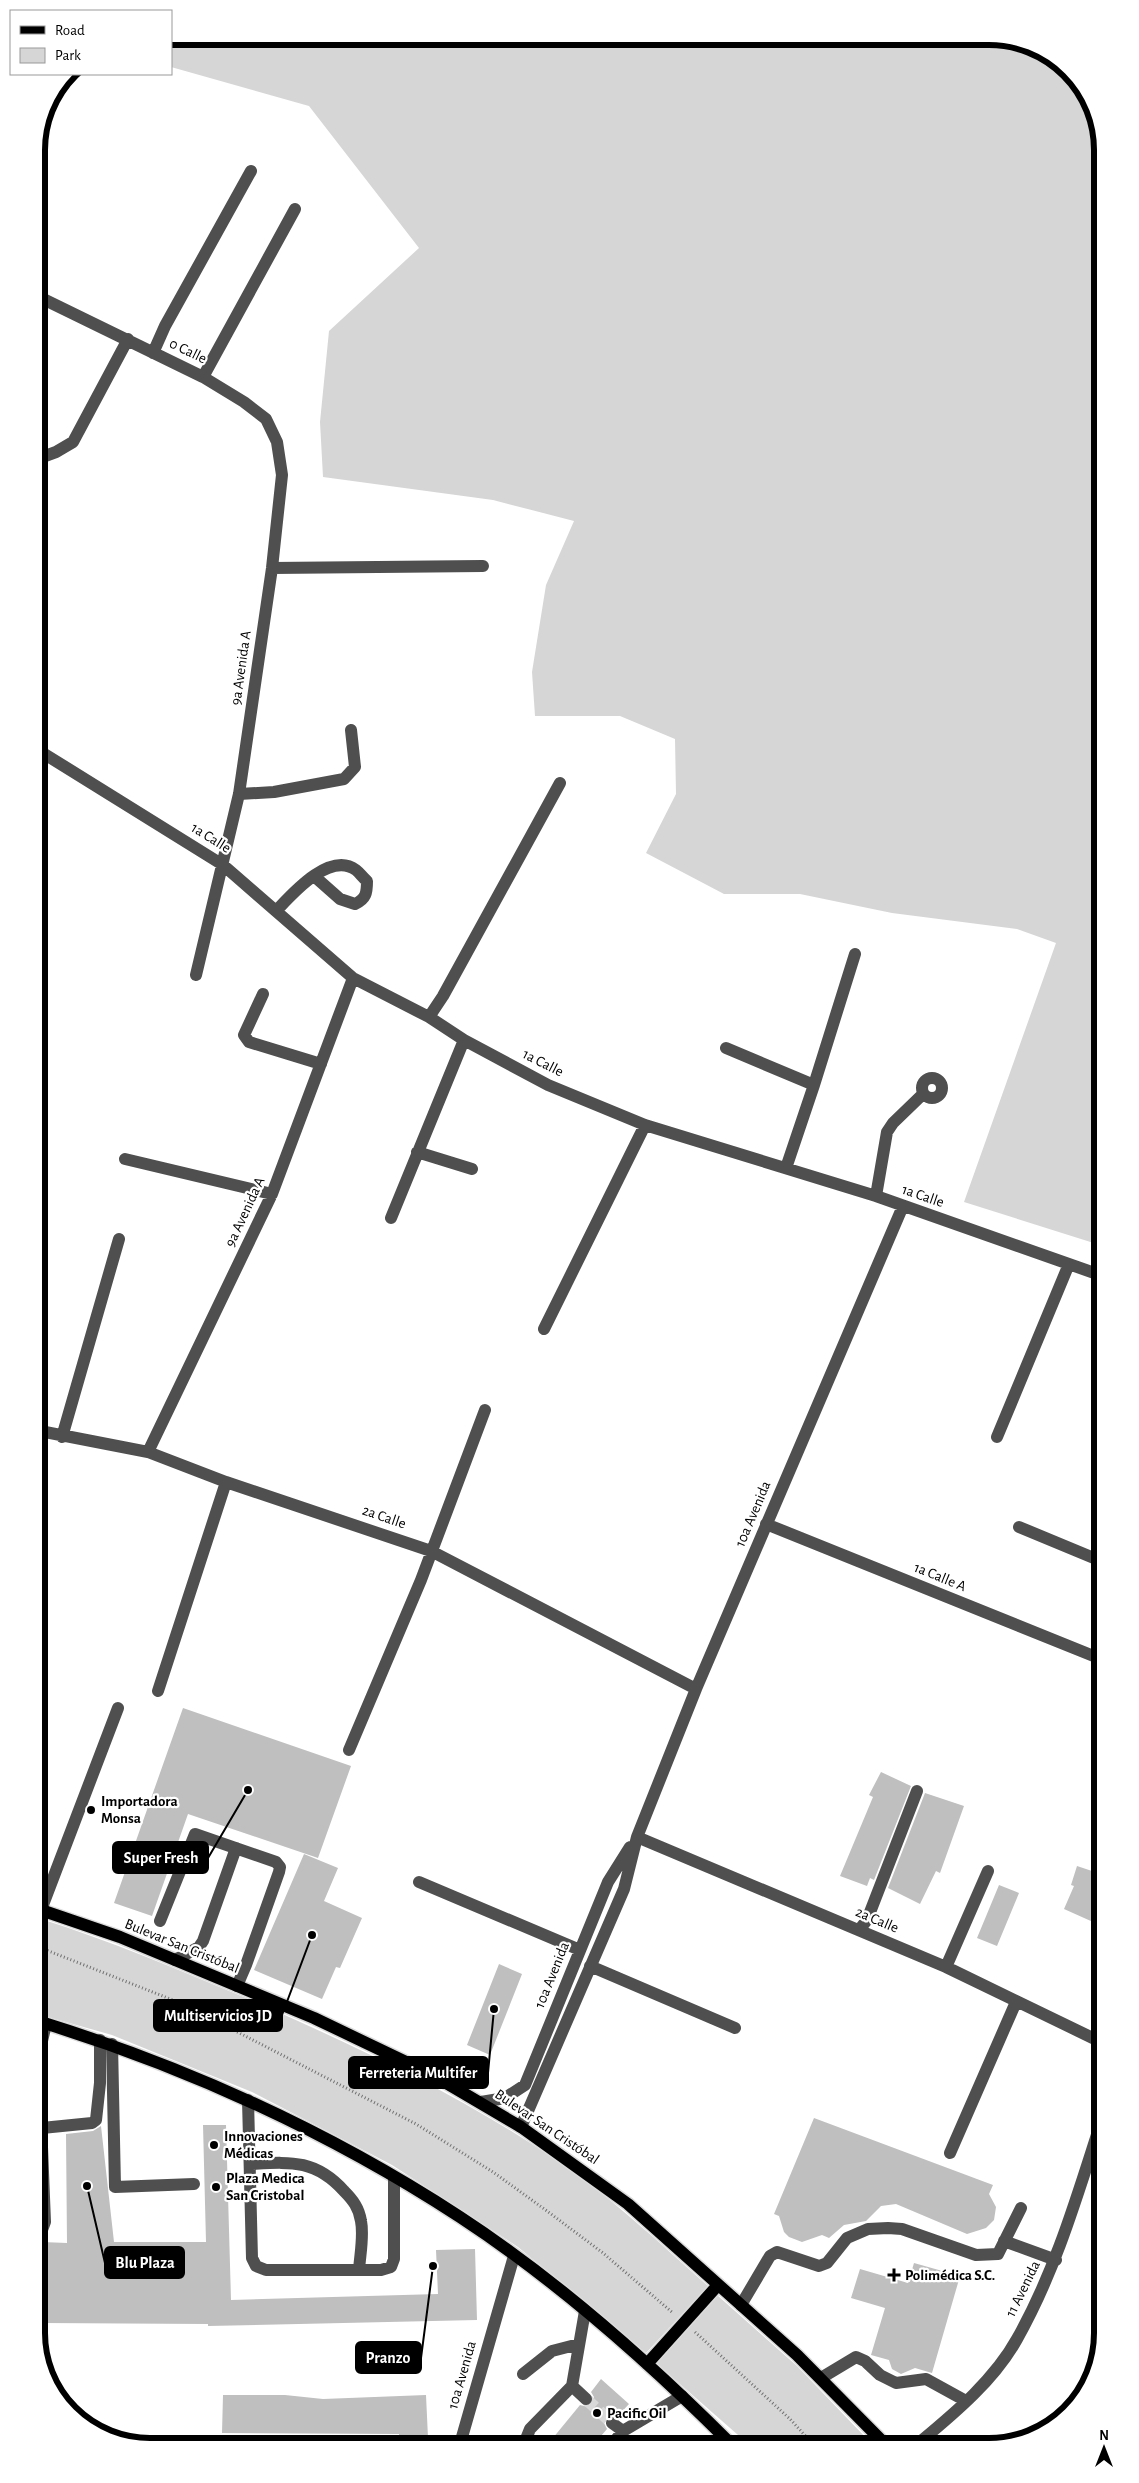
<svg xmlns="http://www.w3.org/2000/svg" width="1139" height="2483" viewBox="0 0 1139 2483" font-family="'Alegreya Sans',sans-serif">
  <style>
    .green { fill: #d6d6d6 }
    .building { fill: #bfbfbf }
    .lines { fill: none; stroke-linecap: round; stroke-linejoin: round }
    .minor-tunnel { stroke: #d9d9d9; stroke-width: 12; stroke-dasharray: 12 6; stroke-linecap: butt }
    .major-casing { stroke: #dbdbdb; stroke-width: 15 }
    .path { stroke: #717171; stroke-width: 3; stroke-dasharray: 1 2.5; stroke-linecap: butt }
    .minor { stroke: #4f4f4f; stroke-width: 12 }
    .major { stroke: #000; stroke-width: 12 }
    .poi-dot { fill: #000; stroke: #fff; stroke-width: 2 }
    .labels { text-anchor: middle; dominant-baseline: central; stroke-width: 4.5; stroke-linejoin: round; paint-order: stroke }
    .street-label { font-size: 15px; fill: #000; stroke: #fff }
    .poi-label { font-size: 15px; font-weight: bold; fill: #000; stroke: #fff; text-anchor: start }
    .rim { fill: none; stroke: #000; stroke-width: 6 }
    .leader { fill: none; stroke: #000; stroke-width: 2 }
    .callout-dot { fill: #000; stroke: #fff; stroke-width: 2 }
    .callout { fill: #000; stroke: #000; stroke-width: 2 }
    .callout-label { font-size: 16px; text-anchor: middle; font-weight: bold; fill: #fff }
  </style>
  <rect width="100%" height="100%" fill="#fff"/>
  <path class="green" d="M171,36L997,37L1059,60L1097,113L1100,1245L964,1202L1056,943L1017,929L892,913L800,894H724L646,853L676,794L675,739L620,716H535L532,672L546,585L574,521L493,500L323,477L320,422L329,331L419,248L309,106L171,67Z
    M41,1919C111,1941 179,1970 246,1998C351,2044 455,2092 550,2156C607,2193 657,2241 708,2286L646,2353L518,2247L392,2165L252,2092L112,2035L41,2015Z
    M717,2295L797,2366L870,2442H746L656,2363Z"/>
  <path class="building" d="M183,1708L351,1766L318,1858L188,1814L152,1916L114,1903Z
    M881,1772L911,1786L874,1880L870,1878L867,1886L840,1876L873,1797L869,1795Z
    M925,1793L964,1806L940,1873L936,1871L920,1904L888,1888Z
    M304,1854L338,1868L324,1901L362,1918L340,1968L336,1967L322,1999L254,1970Z
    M1077,1866L1101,1874L1102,1926L1064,1909L1074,1886L1071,1885Z
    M999,1885L1019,1893L997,1946L977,1938Z
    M499,1964L522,1974L490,2055L467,2045Z
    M814,2118L993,2185L989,2194L996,2207L994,2220L986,2228L967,2234L896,2204L881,2206L866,2221L844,2225L829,2238L822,2235L802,2242L789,2237L784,2232L779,2216L774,2214Z
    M203,2125H226L231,2300L438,2294L436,2250L475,2249L477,2320L208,2326V2324L42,2323V2242L67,2243L66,2134L93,2131L101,2126L114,2242H206Z
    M914,2263L960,2276L932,2373L915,2368L901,2374L892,2369L889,2360L871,2355L885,2308L851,2298L860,2269L908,2283Z
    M601,2379L629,2404L617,2417L612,2415L606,2418L604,2423L607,2429L595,2443L548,2444L580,2405L588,2407L592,2404L594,2397L591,2392Z
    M223,2395H285L323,2399L426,2395L428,2438L399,2439V2434L222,2433Z"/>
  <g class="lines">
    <path class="minor-tunnel" d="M586,2399L612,2423"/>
    <g class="major-casing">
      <path id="major" d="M41,1910L120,1937L314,2018L431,2074L521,2127L628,2204L797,2355L883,2442
        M41,2022C189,2068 331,2133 460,2217C558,2281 647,2360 730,2443
        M647,2364L718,2285"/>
    </g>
    <path class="path" d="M41,1948L183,2004L416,2124L493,2172L547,2211L603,2253L673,2313
      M695,2332L790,2419L811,2442"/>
    <path class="minor" d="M37,296L203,377L244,402L266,419L277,442L282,475L272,568L239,794L196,975
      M153,353L165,326L251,171
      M203,377L295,209
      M37,459L56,452L73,442L128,339
      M272,568L483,566
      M38,750L223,865L353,978L429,1017L464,1040L548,1085L645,1125L876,1196L1100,1275
      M239,794L274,792L344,779L355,767L351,730
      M277,910C293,893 330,851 356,870C360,873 363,878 367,881C367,893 366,899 355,904L340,899L314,876
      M263,994L244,1035L249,1042L321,1064
      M429,1017L443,996L560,783
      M726,1048L814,1085
      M922 1088a10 10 0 1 1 20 0a10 10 0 1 1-20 0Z
      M417,1152L472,1169
      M125,1159L272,1194
      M786,1168L814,1085L855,954
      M876,1196L887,1132L893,1123L923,1094
      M391,1218L464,1040
      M544,1329L645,1125
      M40,1431L148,1452L226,1482L431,1551L696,1689
      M62,1437L119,1239
      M997,1437L1069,1264
      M148,1452L272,1194L353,978
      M766,1524L1101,1659
      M1019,1527L1101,1561
      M158,1691L226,1482
      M349,1750L421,1580L485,1410
      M637,1837L946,1967L1101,2042
      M419,1882L580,1950
      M41,1910L118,1708
      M160,1921L195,1834L276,1862L280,1867L279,1872L246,1965L237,1986
      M859,1930L867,1920L917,1791
      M175,1960L199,1947L203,1941L236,1848
      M590,1966L735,2028
      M946,1967L988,1871
      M1102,2039V2097
      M42,2041L46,2024
      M112,2044L115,2187L194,2184
      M248,2100L252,2258L256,2266L266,2270H381L391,2267L394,2259V2177
      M481,2102L505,2098L525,2085L608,1882L630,1847
      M521,2127L624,1889L637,1837L696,1689L903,1206
      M42,2128L92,2123L96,2120L100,2083V2040
      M42,2147L45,2222L42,2230
      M950,2153L1016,2002
      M250,2164C290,2162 315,2159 344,2191C353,2200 359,2208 361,2221C364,2236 360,2255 359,2270
      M1004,2241L1056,2260
      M741,2305L770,2256L777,2252L819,2266L827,2263L847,2238L868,2229L888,2228L902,2229L976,2255L998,2254L1021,2208
      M585,2311L572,2386L586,2399
      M523,2374L552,2351L579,2344
      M821,2378L856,2357L865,2361L880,2375L896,2383L926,2379L966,2401
      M612,2423L623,2431L682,2396
      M921,2441C956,2412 995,2379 1017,2339C1056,2270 1078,2193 1102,2119
      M613,2443L623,2431
      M460,2444L514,2256
      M524,2444L530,2429L572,2386"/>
    <use href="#major" class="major"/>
  </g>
  <g class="poi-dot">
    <circle cx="91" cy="1810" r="5"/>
    <circle cx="214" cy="2145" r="5"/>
    <circle cx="216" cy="2187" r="5"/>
    <path d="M891.5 2267.5h5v5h5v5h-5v5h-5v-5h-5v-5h5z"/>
    <circle cx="597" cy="2413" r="5"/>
  </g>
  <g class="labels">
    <g class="street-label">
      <text transform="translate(188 351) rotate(26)">0 Calle</text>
      <text transform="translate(241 668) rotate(-82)">9a Avenida A</text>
      <text transform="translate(211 838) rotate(32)">1a Calle</text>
      <text transform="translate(543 1063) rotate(27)">1a Calle</text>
      <text transform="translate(923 1196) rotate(19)">1a Calle</text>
      <text transform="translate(245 1212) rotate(-65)">9a Avenida A</text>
      <text transform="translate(753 1514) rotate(-67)">10a Avenida</text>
      <text transform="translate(384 1517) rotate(19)">2a Calle</text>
      <text transform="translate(940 1577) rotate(22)">1a Calle A</text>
      <text transform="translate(877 1920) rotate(23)">2a Calle</text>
      <text transform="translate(182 1946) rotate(22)">Bulevar San Cristóbal</text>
      <text transform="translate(552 1975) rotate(-68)">10a Avenida</text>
      <text transform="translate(547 2127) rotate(34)">Bulevar San Cristóbal</text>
      <text transform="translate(1023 2289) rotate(-64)">11 Avenida</text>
      <text transform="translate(462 2375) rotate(-74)">10a Avenida</text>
    </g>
    <g class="poi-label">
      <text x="101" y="1801">Importadora<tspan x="101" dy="17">Monsa</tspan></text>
      <text x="224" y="2136">Innovaciones<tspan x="224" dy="17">Médicas</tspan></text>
      <text x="226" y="2178">Plaza Medica<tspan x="226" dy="17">San Cristobal</tspan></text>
      <text x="905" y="2275">Polimédica S.C.</text>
      <text x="607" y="2413">Pacific Oil</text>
    </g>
  </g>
  <path d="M0 0H1139V2483H0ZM150 45H989A105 105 0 0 1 1094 150V2333A105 105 0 0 1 989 2438H150A105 105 0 0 1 45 2333V150A105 105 0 0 1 150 45Z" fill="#fff" fill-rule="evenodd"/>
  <path class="rim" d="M150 45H989A105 105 0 0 1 1094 150V2333A105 105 0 0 1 989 2438H150A105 105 0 0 1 45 2333V150A105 105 0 0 1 150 45Z"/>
  <path class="leader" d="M248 1790L208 1858M312 1935L282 2015M494 2009L488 2073M87 2186L105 2263M433 2266L421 2358"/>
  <g class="callout-dot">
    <circle cx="248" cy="1790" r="5"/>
    <circle cx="312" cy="1935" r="5"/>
    <circle cx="494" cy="2009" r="5"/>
    <circle cx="87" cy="2186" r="5"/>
    <circle cx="433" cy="2266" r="5"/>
  </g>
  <g class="callout">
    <rect x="113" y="1842" width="95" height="31" rx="5"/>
    <rect x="154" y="2000" width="128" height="31" rx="5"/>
    <rect x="349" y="2057" width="139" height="31" rx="5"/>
    <rect x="105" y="2247" width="79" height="31" rx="5"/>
    <rect x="356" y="2342" width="65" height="31" rx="5"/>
  </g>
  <g class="callout-label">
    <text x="161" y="1863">Super Fresh</text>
    <text x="218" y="2021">Multiservicios JD</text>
    <text x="418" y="2078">Ferreteria Multifer</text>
    <text x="145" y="2268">Blu Plaza</text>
    <text x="388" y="2363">Pranzo</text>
  </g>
  <rect x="10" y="10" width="162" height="65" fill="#ffffff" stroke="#999999"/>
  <rect x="20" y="26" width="25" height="8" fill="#000000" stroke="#999999"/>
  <text x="55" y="35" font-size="15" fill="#000000">Road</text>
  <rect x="20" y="48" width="25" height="15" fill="#d6d6d6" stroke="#999999"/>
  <text x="55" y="60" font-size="15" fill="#000000">Park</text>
  <g transform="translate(1104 2448)" stroke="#ffffff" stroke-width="4" paint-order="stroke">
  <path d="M0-4L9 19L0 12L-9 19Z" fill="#000000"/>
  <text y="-8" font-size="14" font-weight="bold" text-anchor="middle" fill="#000000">N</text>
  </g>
</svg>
